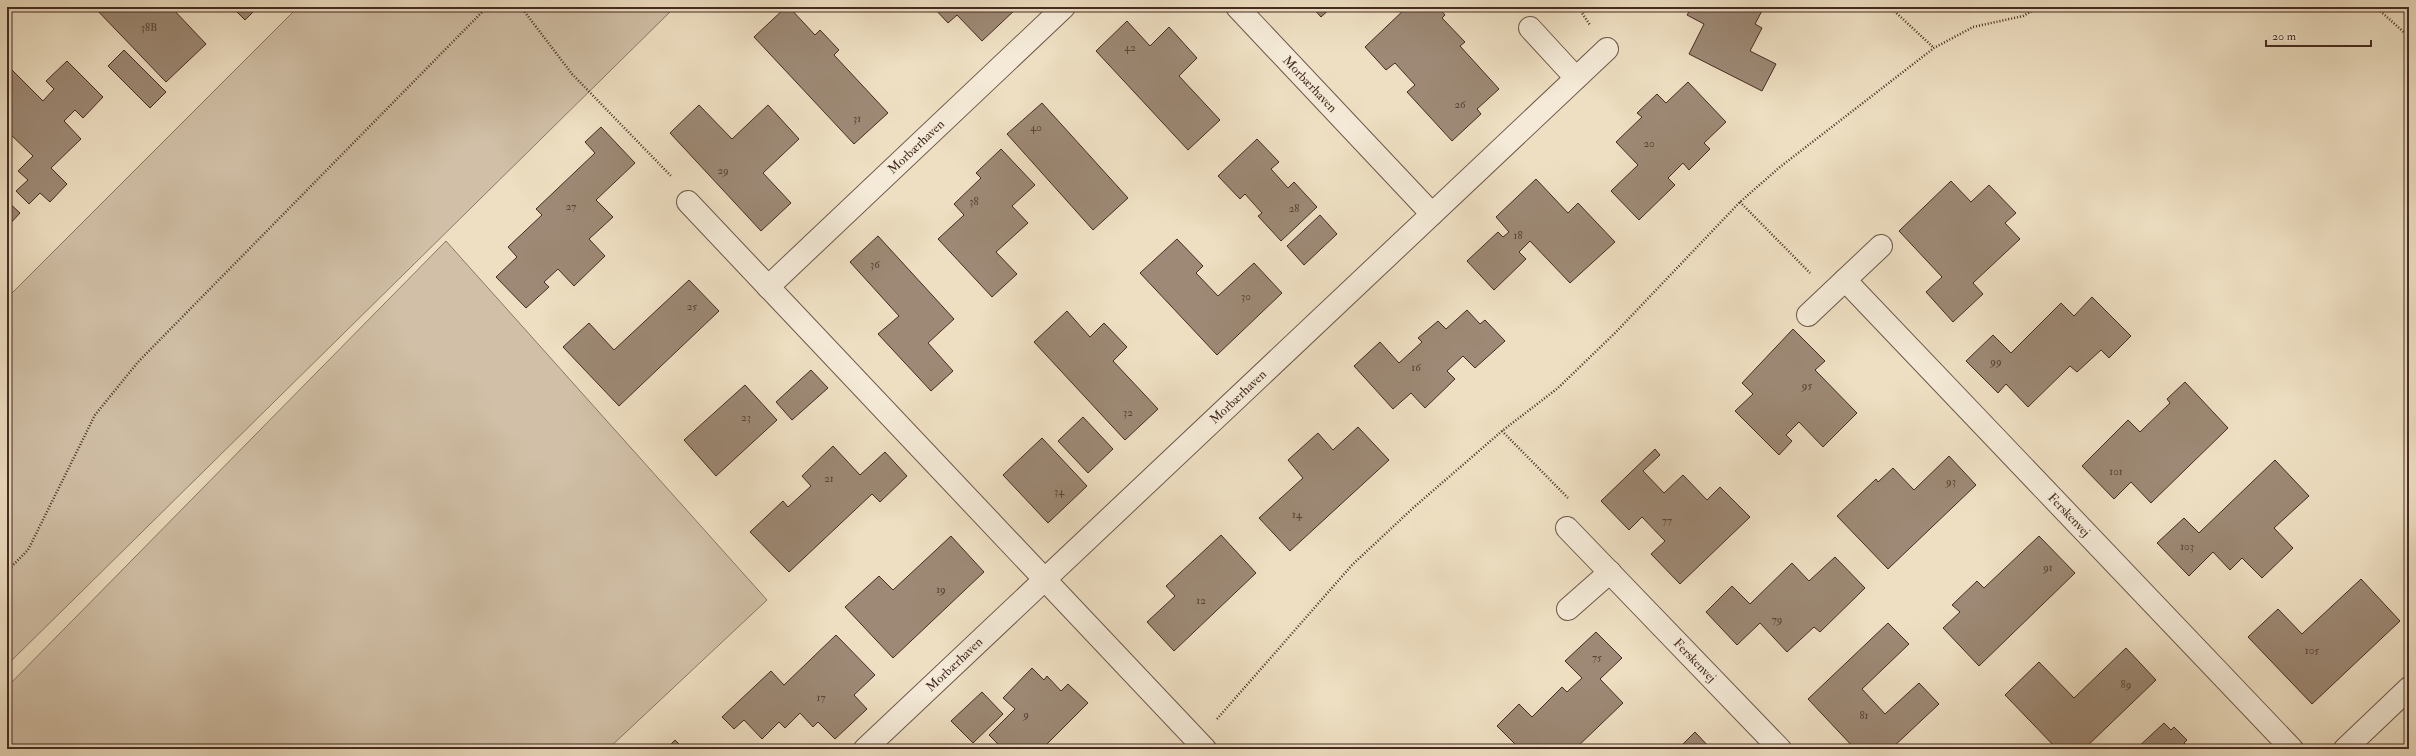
<svg xmlns="http://www.w3.org/2000/svg" width="2416" height="756" viewBox="0 0 2416 756" font-family="'IM FELL Double Pica',serif">
  <style>
    .green { fill: #d1c0a7; stroke: #8b7664 }
    .building { fill: #9d8975; stroke: #452b22 }
    .lines { fill: none; stroke-linecap: round; stroke-linejoin: round }
    .street-casing { stroke: #6f584a; stroke-width: 24 }
    .path { stroke: #452b22; stroke-width: 2.5; stroke-dasharray: 1 2; stroke-linecap: butt }
    .street { stroke: #f4ead7; stroke-width: 22 }
    .labels { text-anchor: middle; dominant-baseline: central; stroke-width: 3; stroke-linejoin: round; paint-order: stroke }
    .number-label { font-size: 11px; fill: #5b4237 }
    .street-label { font-size: 13px; fill: #452b22; stroke: #f4ead7 }
  </style>
  <rect width="100%" height="100%" fill="#eedfc2"/>
  <filter id="stains"><feTurbulence type="fractalNoise" baseFrequency=".005" numOctaves="4"/><feColorMatrix values="0 0 0 0 .2 0 0 0 0 .09 0 0 0 0 .02 0 0 0 .5 -.17"/></filter>
  <radialGradient id="worn" r=".72"><stop offset=".6" stop-color="#630" stop-opacity="0"/><stop offset="1" stop-color="#630" stop-opacity=".3"/></radialGradient>
  <path class="green" d="M298,7H675L7,665V298Z
    M446,241L767,600L608,749H7V687Z"/>
  <path class="building" d="M94,7H171L206,44L166,82Z
    M232,7H258L245,20Z
    M786,7H789L815,35L820,30L839,50L834,55L888,113L854,144L754,37Z
    M933,7H1016L1017,8L982,41L957,15L948,23Z
    M1312,7H1332L1321,17Z
    M1407,7H1438L1445,15L1442,18L1465,42L1460,46L1499,89L1477,109L1481,114L1452,141L1407,92L1415,85L1395,63L1386,70L1365,47Z
    M1692,7H1764L1755,24L1762,28L1750,51L1776,64L1762,91L1689,54L1704,24L1687,15Z
    M1127,21L1150,46L1169,27L1197,58L1179,76L1220,120L1188,150L1096,51Z
    M124,50L166,92L150,108L108,66Z
    M67,61L103,97L83,118L75,110L64,121L81,139L51,168L67,184L50,202L40,193L29,204L16,191L28,180L18,171L33,156L7,131V76L12,70L43,101L54,89L46,81Z
    M1688,82L1726,122L1704,143L1710,149L1689,170L1683,163L1668,178L1675,185L1639,220L1611,191L1638,165L1616,142L1642,117L1637,113L1657,94L1666,103Z
    M1042,103L1128,198L1093,230L1007,134Z
    M699,105L732,139L768,105L799,139L763,173L791,203L761,231L670,133Z
    M601,127L635,163L596,200L613,217L589,239L605,256L574,286L558,269L544,282L549,287L526,308L496,277L517,257L508,247L542,215L536,209L595,153L585,142Z
    M1257,139L1279,162L1271,169L1288,188L1294,182L1317,207L1281,241L1258,216L1262,213L1245,194L1240,199L1218,176Z
    M1001,149L1035,185L1012,206L1028,223L996,252L1017,274L992,297L938,239L964,215L954,204L981,178L976,173Z
    M1536,179L1568,213L1578,203L1615,242L1570,283L1530,241L1519,252L1526,259L1494,290L1467,261L1498,232L1503,237L1509,232L1496,217Z
    M1951,181L1971,202L1989,185L2016,213L2005,223L2020,239L1973,283L1983,294L1953,322L1926,292L1942,277L1899,231Z
    M7,201L20,213L7,227Z
    M1320,215L1337,234L1304,265L1287,246Z
    M878,236L954,319L928,343L953,371L931,391L878,334L899,316L850,262Z
    M1177,239L1203,266L1196,273L1218,296L1254,263L1282,293L1217,355L1140,273Z
    M689,280L719,311L619,406L563,347L589,323L614,350Z
    M2092,297L2131,336L2109,358L2101,350L2077,372L2070,366L2028,407L2006,384L1998,393L1966,361L1993,335L2011,353L2061,303L2074,316Z
    M1467,310L1480,324L1485,320L1505,341L1475,368L1463,356L1447,371L1455,379L1425,408L1411,393L1393,409L1354,366L1380,342L1399,363L1422,342L1418,338L1438,321L1446,329Z
    M1067,311L1090,337L1104,323L1127,347L1113,361L1158,409L1125,440L1034,342Z
    M1793,329L1825,361L1815,370L1857,413L1823,447L1799,422L1786,435L1792,441L1779,455L1735,411L1753,394L1742,383Z
    M811,370L828,388L792,420L776,402Z
    M2185,382L2228,428L2151,503L2131,482L2114,499L2082,466L2128,420L2140,432L2170,403L2167,399Z
    M745,385L777,420L716,476L684,440Z
    M1083,417L1113,449L1088,473L1058,441Z
    M1358,427L1389,460L1290,551L1259,518L1303,478L1288,460L1318,433L1333,450Z
    M1042,438L1087,486L1048,523L1003,475Z
    M833,446L860,475L885,452L907,476L880,502L872,494L789,572L750,532L783,501L788,507L811,486L802,476Z
    M1655,449L1660,455L1643,471L1664,493L1683,475L1707,500L1720,487L1750,517L1680,584L1651,554L1665,541L1642,517L1629,530L1601,501Z
    M1949,456L1976,485L1888,569L1837,516L1876,479L1878,482L1893,468L1914,490Z
    M2275,460L2309,496L2274,528L2293,548L2262,578L2242,558L2230,570L2213,552L2189,576L2157,543L2184,518L2199,533Z
    M1221,535L1256,573L1174,651L1147,622L1175,596L1166,586Z
    M951,536L984,572L893,658L845,607L879,576L893,590Z
    M2039,536L2075,573L1979,666L1943,628L1960,612L1952,605L1977,581L1984,588Z
    M1835,557L1865,588L1820,632L1814,627L1787,652L1760,623L1737,645L1706,612L1732,586L1750,604L1792,563L1809,581Z
    M2361,579L2400,621L2312,704L2248,637L2278,609L2302,634Z
    M1888,623L1909,644L1862,689L1885,714L1919,683L1939,704L1891,749H1855L1808,699Z
    M1596,632L1622,658L1600,679L1623,703L1575,749H1520L1497,726L1519,704L1532,717L1562,687L1567,692L1582,678L1565,661Z
    M836,635L875,675L854,695L867,709L835,739L818,722L813,727L800,713L785,728L779,722L762,739L744,720L734,729L722,717L771,671L784,685Z
    M2126,648L2156,680L2084,749H2057L2005,695L2039,662L2074,698Z
    M1032,668L1044,680L1047,676L1061,691L1068,684L1088,703L1045,746L1048,749H1003L989,735L1015,709L1003,698Z
    M982,692L1003,714L973,743L951,721Z
    M2164,723L2171,730L2174,727L2187,740L2184,743L2190,749H2136Z
    M1695,732L1711,749H1678Z
    M675,740L684,749H666Z"/>
  <g class="lines">
    <g class="street-casing">
      <g id="street">
        <path id="s1" d="M1237,7L1432,214"/>
        <path d="M1530,28L1576,78"/>
        <path d="M688,202L1205,749"/>
        <path id="s2" d="M1881,246L1845,280L2292,749"/>
        <path id="s3" d="M768,287L1064,7"/>
        <path d="M1808,315L1845,280"/>
        <path id="s4" d="M1567,528L1780,749"/>
        <path d="M1568,609L1610,572"/>
        <path id="s5" d="M865,749L1607,49"/>
        <path d="M2345,749L2409,688"/>
      </g>
    </g>
    <path class="path" d="M521,7L572,74L672,177
      M1588,7L1582,13L1590,25
      M1890,7L1934,48
      M2376,7L2409,37
      M1740,202L1810,273
      M1502,431L1568,498
      M7,571L28,550L95,415L138,362L487,7
      M1217,719L1352,565L1413,508L1502,431L1558,388L1615,333L1740,202L1780,167L1934,48L1973,27L2023,16L2039,7"/>
    <use href="#street" class="street"/>
  </g>
  <g class="labels">
    <g class="number-label">
      <text x="149" y="27">38B</text>
      <text x="1130" y="47">42</text>
      <text x="1460" y="104">26</text>
      <text x="857" y="118">31</text>
      <text x="1036" y="127">40</text>
      <text x="1649" y="143">20</text>
      <text x="723" y="170">29</text>
      <text x="974" y="201">38</text>
      <text x="571" y="206">27</text>
      <text x="1294" y="208">28</text>
      <text x="1518" y="235">18</text>
      <text x="875" y="264">36</text>
      <text x="1246" y="296">30</text>
      <text x="692" y="306">25</text>
      <text x="1996" y="361">99</text>
      <text x="1416" y="367">16</text>
      <text x="1807" y="385">95</text>
      <text x="1128" y="412">32</text>
      <text x="746" y="417">23</text>
      <text x="2116" y="471">101</text>
      <text x="829" y="478">21</text>
      <text x="1951" y="481">93</text>
      <text x="1059" y="491">34</text>
      <text x="1297" y="514">14</text>
      <text x="1667" y="520">77</text>
      <text x="2187" y="546">103</text>
      <text x="2048" y="567">91</text>
      <text x="941" y="589">19</text>
      <text x="1201" y="600">12</text>
      <text x="1777" y="619">79</text>
      <text x="2312" y="650">105</text>
      <text x="1597" y="657">75</text>
      <text x="2126" y="684">89</text>
      <text x="821" y="697">17</text>
      <text x="1026" y="714">9</text>
      <text x="1864" y="715">81</text>
    </g>
    <g class="street-label">
      <text stroke="none"><textPath href="#s1" startOffset="106">Morbærhaven</textPath></text>
      <text stroke="none"><textPath href="#s3" startOffset="204">Morbærhaven</textPath></text>
      <text stroke="none"><textPath href="#s5" startOffset="513">Morbærhaven</textPath></text>
      <text stroke="none"><textPath href="#s2" startOffset="374">Ferskenvej</textPath></text>
      <text stroke="none"><textPath href="#s4" startOffset="184">Ferskenvej</textPath></text>
      <text stroke="none"><textPath href="#s5" startOffset="123">Morbærhaven</textPath></text>
    </g>
  </g>
  <rect width="2416" height="756" fill="none" stroke="#eedfc2" stroke-width="24"/>
  <rect x="8" y="8" width="2400" height="740" fill="none" stroke="#452b22" stroke-width="2"/>
  <rect x="12" y="12" width="2392" height="732" fill="none" stroke="#452b22"/>
  <path d="M2266 40v6h105v-6" fill="none" stroke="#452b22" stroke-width="2"/>
  <text x="2272" y="40" font-size="12" fill="#452b22" stroke="#f4ead7" stroke-width="3" paint-order="stroke">20 m</text>
  <rect width="100%" height="100%" filter="url(#stains)"/>
  <rect width="100%" height="100%" fill="url(#worn)"/>
</svg>
